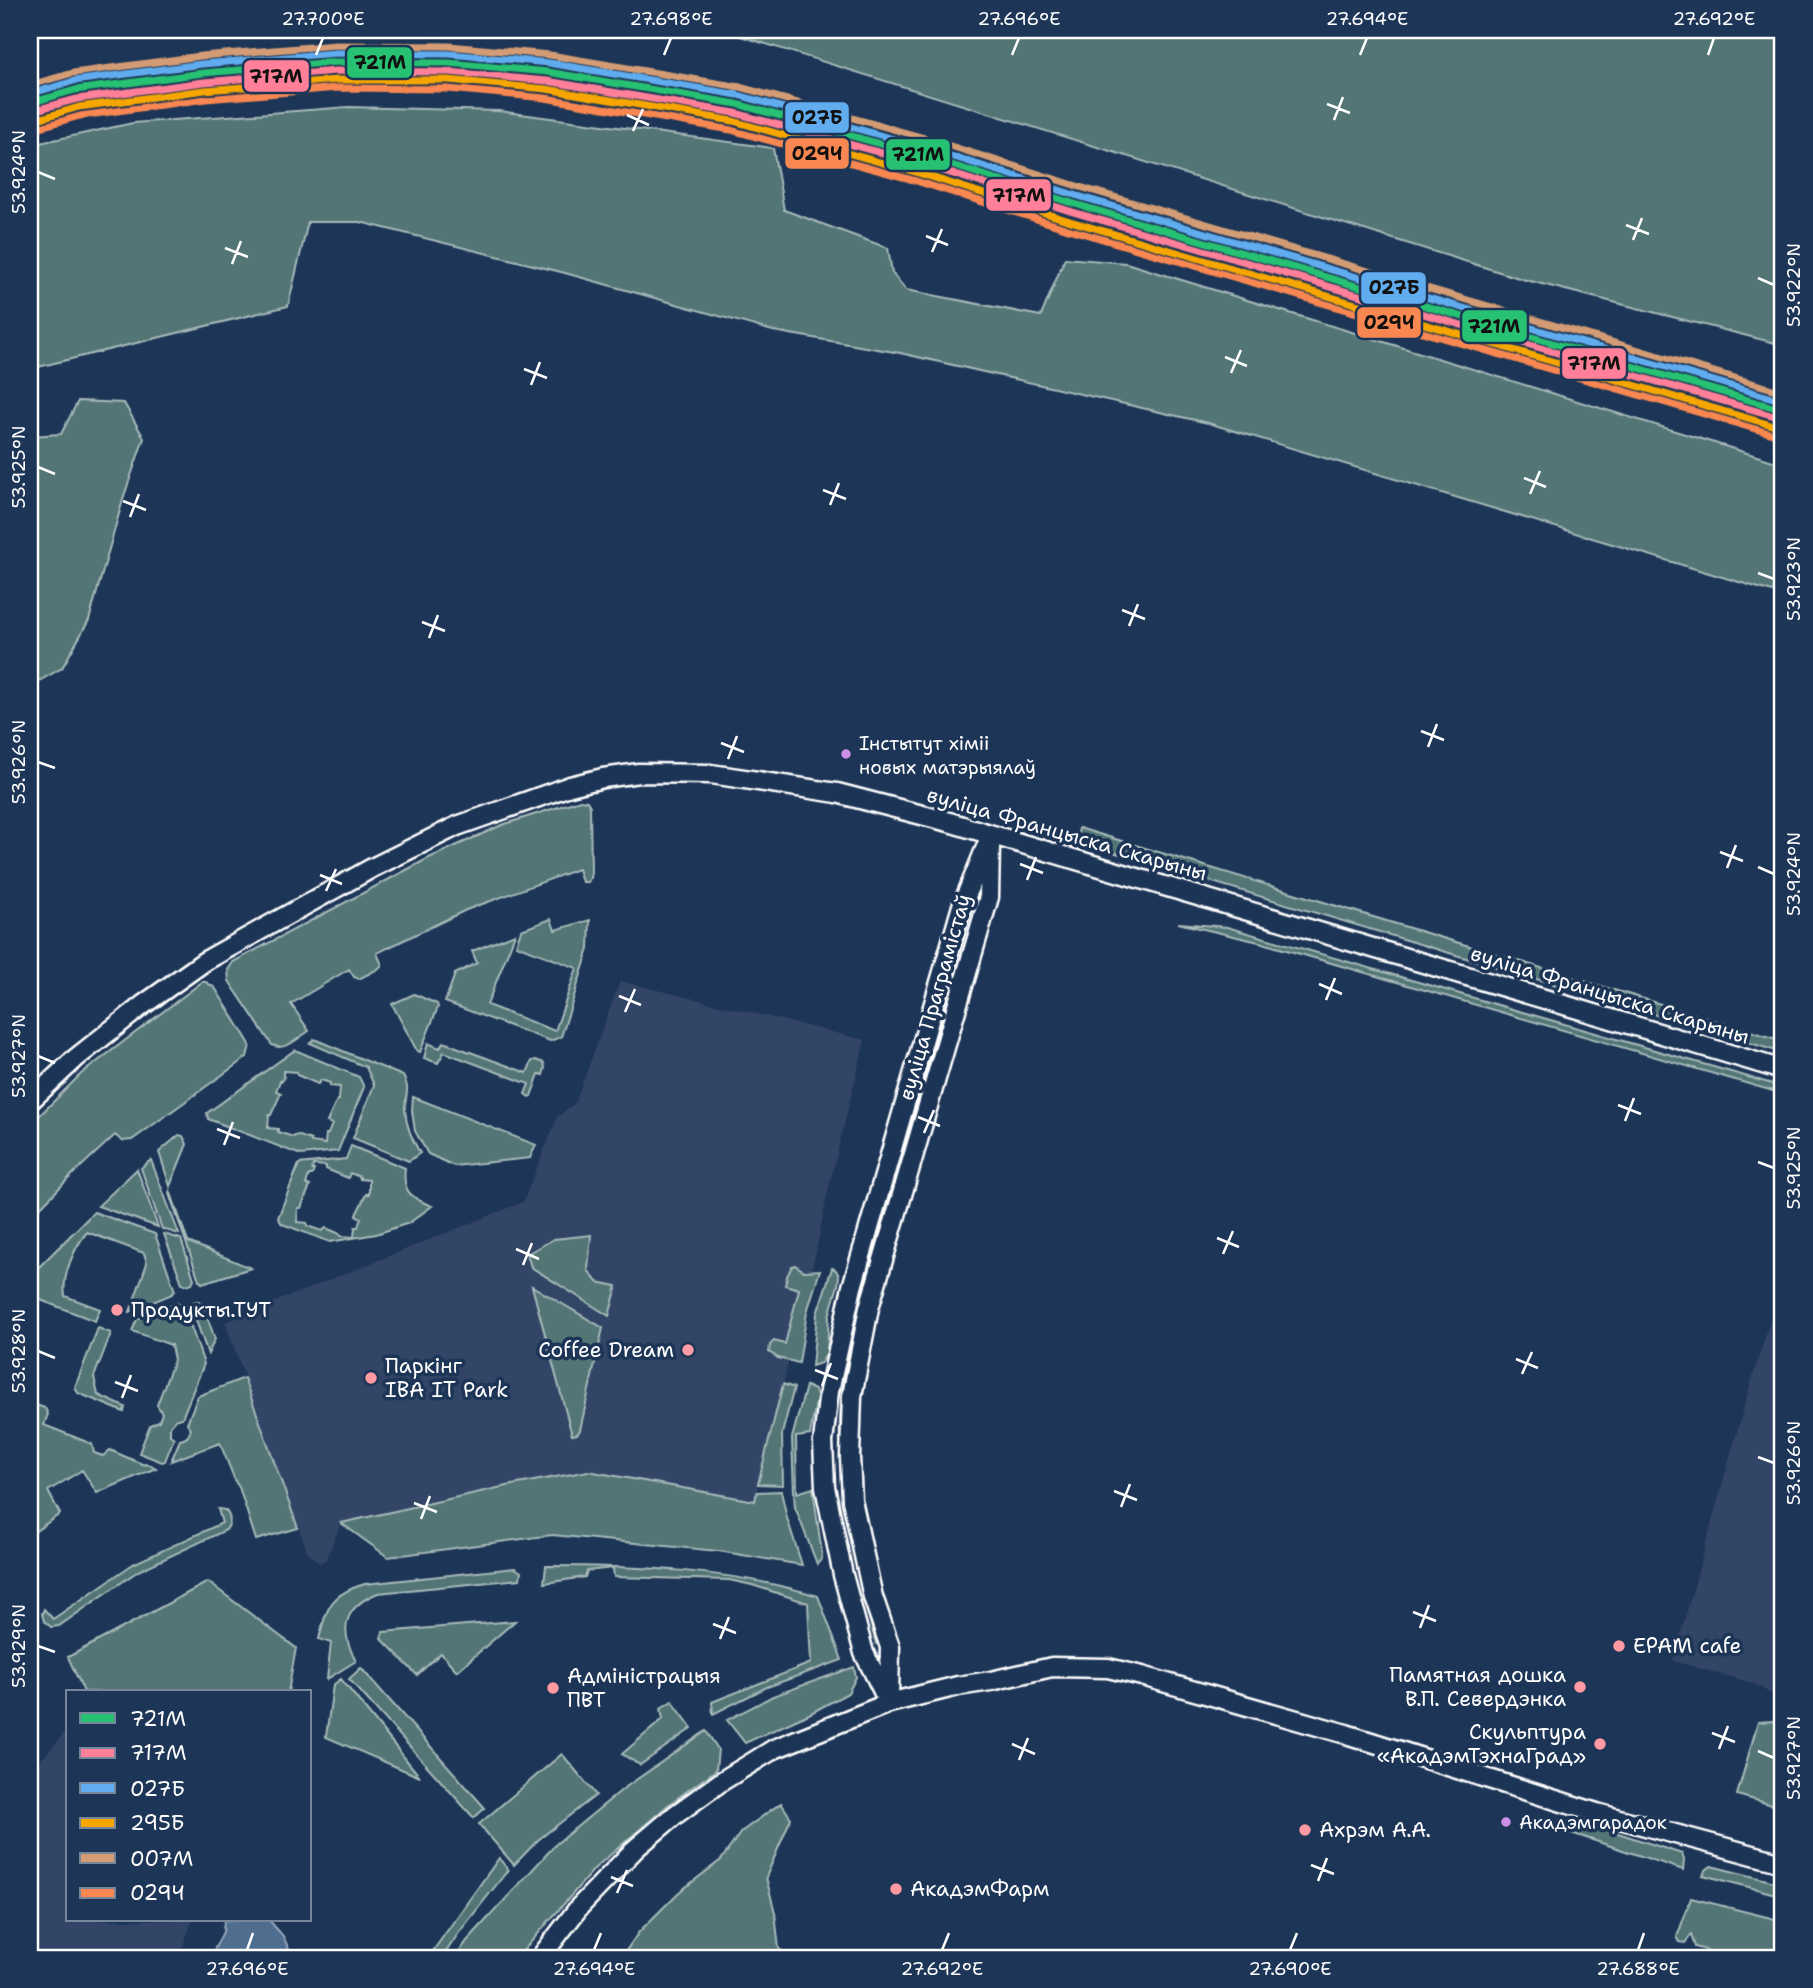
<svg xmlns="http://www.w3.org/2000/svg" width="1813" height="1988" viewBox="0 0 1813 1988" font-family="'Shantell Sans',sans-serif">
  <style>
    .built { fill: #346 }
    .green { fill: #527575; stroke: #a8baba; stroke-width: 2; fill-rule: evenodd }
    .water { fill: #506d8f; stroke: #96a7bc; stroke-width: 2 }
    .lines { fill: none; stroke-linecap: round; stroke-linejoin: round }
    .secondary-casing { stroke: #fff; stroke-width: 23 }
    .secondary { stroke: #1d3557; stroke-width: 18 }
    .rail-1-casing { stroke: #1d3557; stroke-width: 12 }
    .rail-2-casing { stroke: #1d3557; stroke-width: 12 }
    .rail-3-casing { stroke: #1d3557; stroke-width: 12 }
    .rail-4-casing { stroke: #1d3557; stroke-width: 12 }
    .rail-5-casing { stroke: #1d3557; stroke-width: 12 }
    .rail-6-casing { stroke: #1d3557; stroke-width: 12 }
    .rail-1 { stroke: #26c172; stroke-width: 7 }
    .rail-2 { stroke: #ff8098; stroke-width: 7 }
    .rail-3 { stroke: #60acee; stroke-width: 7 }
    .rail-4 { stroke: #f7a600; stroke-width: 7 }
    .rail-5 { stroke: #d39c74; stroke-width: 7 }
    .rail-6 { stroke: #f88751; stroke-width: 7 }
    .ticks { fill: none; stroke: #fff; stroke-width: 2.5 }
    .bus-dot { fill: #ce8fe9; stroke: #1d3557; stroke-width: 2.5 }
    .poi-dot { fill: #ff9aa2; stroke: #1d3557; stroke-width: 2.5 }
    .labels { text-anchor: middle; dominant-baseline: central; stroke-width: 7; stroke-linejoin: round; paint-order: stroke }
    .bus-label { font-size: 19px; fill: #fff; stroke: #1d3557; text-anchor: start }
    .street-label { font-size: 21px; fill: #fff; stroke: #1d3557 }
    .poi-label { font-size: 21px; fill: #fff; stroke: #1d3557; text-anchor: start }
    .line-badge { stroke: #1d3557; stroke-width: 2.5 }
    .pale-badge-label { font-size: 19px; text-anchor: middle; font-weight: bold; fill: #111 }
    .neatline { fill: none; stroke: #fff; stroke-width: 2.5 }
    .ticks-label { font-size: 18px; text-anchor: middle; fill: #fff }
  </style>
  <rect width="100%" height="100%" fill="#1d3557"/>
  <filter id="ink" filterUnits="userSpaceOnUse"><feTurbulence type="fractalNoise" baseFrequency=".0143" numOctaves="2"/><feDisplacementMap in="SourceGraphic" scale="14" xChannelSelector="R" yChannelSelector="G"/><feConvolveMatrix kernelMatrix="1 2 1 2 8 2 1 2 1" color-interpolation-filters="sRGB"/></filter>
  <g filter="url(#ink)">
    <path class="built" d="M620,981L865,1040L829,1186L816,1252L758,1484L755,1501L588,1471L341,1523L326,1560L319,1563L307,1551L225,1322L523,1202L558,1116L575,1103Z
      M1772,1314L1783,1317V1702L1755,1684L1673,1661L1748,1392Z
      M68,1729V1920H193L178,1958H30V1772Z"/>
    <path class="green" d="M721,30H1783V345L1522,279Z
      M349,107L499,111L773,148L784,210L888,248L892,273L906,290L1041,316L1065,258L1126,263L1783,464V594L1769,591L1208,423L900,353L773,331L565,273L360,222H308L288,306L30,369V145L133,123Z
      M78,401L124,403L144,438L124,496L89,620L62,668L30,686V436L61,434Z
      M580,800L587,801L590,806L591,872L590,878L588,882H582L578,869L466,910L377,953L382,965L378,969L359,979L354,977L349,969L291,1004L309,1031C298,1038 285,1052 272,1045L229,981L228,970L233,962L429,858L502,825Z
      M1079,828L1783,1041V1053L1076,841Z
      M971,896L976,897L945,999L938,1041L928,1079L899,1172L856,1328L847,1378L844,1416L880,1643L876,1644C855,1569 837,1494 840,1415C843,1331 873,1252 895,1172C907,1128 917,1083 929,1038C942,991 957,943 971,896Z
      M551,919L555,930L590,920L589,949L561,1037L550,1041L445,1002L455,974L477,963L472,951L515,934L487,1005L555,1031L577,968L516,945L521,930Z
      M1178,923L1227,927L1783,1087V1094L1259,942Z
      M202,982H206L215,988L248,1041L250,1045L247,1057L132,1140L122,1141L115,1135L73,1174L30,1218V1125L81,1074Z
      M414,994L437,1004L438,1007L420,1052L417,1051L392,1004Z
      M314,1039L403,1076C411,1089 405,1095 405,1109C406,1126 412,1139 420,1153L409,1161L353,1138L374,1085L366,1067L310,1043Z
      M443,1042L527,1073L532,1061L536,1060L544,1063L545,1068L543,1075L539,1074L531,1096L529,1097L525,1094L529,1084L444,1052L438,1063L424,1058L428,1043L440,1048Z
      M295,1050L359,1077L364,1087L338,1151L301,1155L208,1119L207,1113ZM283,1071L297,1072V1075L318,1084L321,1080L330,1083V1086L340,1087L339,1100H337L327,1122L332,1124L328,1134H326L325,1144L311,1142V1140L297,1135L293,1137L278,1132V1129L268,1128L269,1115H271L281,1093L276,1091L280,1081H282L284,1077L283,1076Z
      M413,1097L536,1145L530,1158L454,1166L428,1154L415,1131L412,1111Z
      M179,1135L183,1136L187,1144L170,1186L159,1152Z
      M351,1146L405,1168C402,1192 411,1198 432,1206L409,1223L376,1234L330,1242L282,1224L278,1218L299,1164L346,1159ZM313,1165L326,1166V1169L348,1178L350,1173L360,1177V1179L369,1180V1194H366L356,1215L361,1218L358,1227H355L354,1237L341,1236L340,1234L326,1228L322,1231L307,1226V1223L297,1222L298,1208H301L310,1186L306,1184L309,1175H312L314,1170H312Z
      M151,1160L179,1234L162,1229L141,1168Z
      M137,1169L158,1227L98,1206Z
      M170,1190L188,1242L251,1268L202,1283L199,1280L169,1193Z
      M94,1212L155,1234L175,1291L172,1294L130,1312L147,1263L144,1253L87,1232C74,1248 62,1275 65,1296L100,1309L95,1321L30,1296V1276Z
      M164,1234L181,1239L194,1279L192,1283L187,1285L182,1283Z
      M591,1235L588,1270L597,1282L617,1286L609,1316L531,1267L527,1254L554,1239Z
      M795,1265L804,1271L820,1270L807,1312L799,1363L778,1358L769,1352L770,1345L774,1341L785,1344L799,1289L785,1285L787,1276L792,1266Z
      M832,1268L836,1270L839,1276L838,1285L829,1316L827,1353L821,1363L812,1366L817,1314Z
      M532,1286L603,1328L580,1430L577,1434L572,1435Z
      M198,1301L202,1303L215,1339L208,1354L191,1306L193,1302Z
      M177,1303L184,1307L204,1364L182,1418L175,1420L170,1426V1435L174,1438L165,1461L162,1462L139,1453L150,1425L159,1421L162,1413L157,1405L174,1360L171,1345L132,1331L137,1319Z
      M98,1328L111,1333L94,1377L98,1395L125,1407L124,1412L78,1393L75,1387Z
      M244,1378L298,1528L256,1540L239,1487L236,1483L220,1443L171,1461L180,1440C187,1439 189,1436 191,1429L187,1423L198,1396Z
      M783,1384L794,1388L782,1434L783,1485L758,1484Z
      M806,1386L815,1390L817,1397L810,1435L796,1437L797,1493L813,1488L822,1555L821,1560L817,1564L795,1507L794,1493L792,1438Z
      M36,1405L45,1408L48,1414L44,1425L92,1444L94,1453L103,1456L110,1450L142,1464L151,1465L156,1468L97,1493L82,1470L48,1491L60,1514L30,1535V1419Z
      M588,1471L755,1501L757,1492L781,1491L787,1518L802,1565L718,1551L552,1535L388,1557L341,1523L507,1486Z
      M218,1509L225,1510C231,1516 231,1523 226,1530L138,1571L59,1626L51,1627L44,1621L42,1614L44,1609L53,1619L133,1564L222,1523Z
      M546,1566C637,1566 731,1569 818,1596L842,1660L767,1687L713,1714L712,1702L811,1663L808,1603L752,1585L729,1580L614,1577L613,1568L587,1571L585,1577L544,1583Z
      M515,1568L521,1572L520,1579L378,1593C343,1607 339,1630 356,1661L327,1679L331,1643L319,1639C327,1607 330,1594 365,1584Z
      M208,1582L296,1648L288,1692H84L68,1657Z
      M515,1621L457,1671L441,1653L417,1675L381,1638L383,1632Z
      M854,1667L856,1677L848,1693L809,1714L745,1743L727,1720L773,1696Z
      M361,1668L485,1808L474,1818L349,1679Z
      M341,1679L420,1777L326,1737L333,1685Z
      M672,1701L692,1728L640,1765L622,1754L663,1719L661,1708Z
      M1773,1721L1783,1724V1808L1737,1795L1758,1722Z
      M706,1731L718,1749L716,1770L668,1805L595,1868L517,1958H455L467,1941L556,1844L623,1789Z
      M562,1754L596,1795L538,1840L514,1865L479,1824Z
      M781,1803L791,1818L766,1877L775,1913L779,1949L793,1958H621L639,1932L678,1893L721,1860L741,1832Z
      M1547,1823L1566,1828L1609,1830L1682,1854L1684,1860L1683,1870L1553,1827Z
      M499,1858L508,1870L458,1934L442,1958H428Z
      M1711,1866L1783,1884V1896L1703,1875L1705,1871Z
      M1691,1898L1783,1921V1958H1732L1695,1947L1691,1935L1685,1943L1680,1942L1677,1937Z"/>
    <path class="water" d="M224,1920H269L283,1936L292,1956L296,1958H210L223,1932Z"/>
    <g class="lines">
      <g class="secondary-casing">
        <path id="secondary" d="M30,1101L76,1058L143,1005L205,961L372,868L457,826L570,786L603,778L639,773L711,774L837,793L949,822L1783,1070
          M889,1700L890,1647L873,1597L852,1500L850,1457L852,1396L869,1308L989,897L990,845
          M889,1703L864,1653L843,1575L825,1487L823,1442L829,1391L852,1287L962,906L991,835
          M540,1958L580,1906L636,1848L675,1815L722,1781L774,1749L889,1703L958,1686L991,1681L1052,1667L1108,1668L1142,1676L1346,1734L1597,1813L1783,1863"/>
      </g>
      <use href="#secondary" class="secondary"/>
      <g class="rail-1-casing">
        <path id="rail-1" d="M30,103L75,90L203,73L336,62L449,63L548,72L737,104L920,155L1075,204L1783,410"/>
      </g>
      <g class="rail-2-casing">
        <path id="rail-2" d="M32,111L77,99L204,82L336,71L449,72L547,81L735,113L918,163L1073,212L1781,418"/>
      </g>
      <g class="rail-3-casing">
        <path id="rail-3" d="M30,94L74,81L202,64L336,53L449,54L549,63L738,95L922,147L1078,196L1783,401"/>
      </g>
      <g class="rail-4-casing">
        <path id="rail-4" d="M35,120L79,107L205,90L337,80H448L546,89L733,121L915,172L1070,221L1778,427"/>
      </g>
      <g class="rail-5-casing">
        <path id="rail-5" d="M30,85L73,73L201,56L336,45L449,46L550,55L740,87L925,138L1080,187L1783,392"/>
      </g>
      <g class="rail-6-casing">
        <path id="rail-6" d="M37,128L80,116L206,99L337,88L448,89L545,98L731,130L913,180L1068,229L1776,435"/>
      </g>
      <use href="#rail-1" class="rail-1"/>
      <use href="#rail-2" class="rail-2"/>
      <use href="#rail-3" class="rail-3"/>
      <use href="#rail-4" class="rail-4"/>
      <use href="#rail-5" class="rail-5"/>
      <use href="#rail-6" class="rail-6"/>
    </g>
  </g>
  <path class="ticks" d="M316,55L323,38M664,55L671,38M1012,55L1019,38M1360,55L1367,38M1708,55L1714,38M1327,104L1350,113M627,115L649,125M1334,120L1343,97M633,131L643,109M38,172L55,179M1626,225L1649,234M926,236L948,245M1633,240L1642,218M225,248L248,257M932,252L942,229M232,264L241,241M1758,278L1774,285M1225,357L1247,366M524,369L547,378M1231,373L1241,350M531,385L540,362M38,467L55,474M1524,478L1546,487M823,490L846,499M1530,494L1540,471M123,501L146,510M830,505L839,483M130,517L139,494M1758,573L1774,579M1122,610L1145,619M422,622L445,631M1129,626L1138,604M429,638L438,615M1421,731L1444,740M721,743L744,752M1428,747L1437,724M728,759L737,736M38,762L55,768M1720,852L1743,861M1020,864L1043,873M1758,867L1774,874M1727,868L1736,845M320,875L342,884M1027,880L1036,857M326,891L336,869M1319,984L1342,994M619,996L641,1005M1326,1000L1335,978M625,1012L635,989M38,1056L55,1063M1618,1105L1641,1114M918,1117L940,1126M1625,1121L1634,1098M217,1129L240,1138M924,1133L934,1110M224,1145L233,1122M1758,1162L1774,1168M1217,1238L1239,1247M516,1249L539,1259M1223,1254L1233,1231M523,1265L532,1243M38,1351L55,1358M1516,1359L1538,1368M815,1370L838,1379M1522,1374L1532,1352M115,1382L138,1391M822,1386L831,1363M122,1398L131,1375M1758,1457L1774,1463M1114,1491L1137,1500M414,1503L437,1512M1121,1507L1130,1484M421,1519L430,1496M1413,1612L1436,1621M713,1624L736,1633M1420,1628L1429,1605M720,1639L729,1617M38,1646L55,1652M1712,1733L1735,1742M1012,1744L1035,1754M1719,1749L1728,1726M1758,1751L1774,1758M1019,1760L1028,1738M1311,1865L1334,1874M611,1877L633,1886M1318,1881L1327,1858M617,1893L627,1870M247,1950L253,1933M594,1950L601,1933M942,1950L949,1933M1290,1950L1297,1933M1638,1950L1644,1933"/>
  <g class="bus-dot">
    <circle cx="846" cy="754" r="6"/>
    <circle cx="1506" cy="1822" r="6"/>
  </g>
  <g class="poi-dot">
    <circle cx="117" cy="1310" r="7"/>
    <circle cx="688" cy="1350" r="7"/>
    <circle cx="371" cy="1378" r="7"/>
    <circle cx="1619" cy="1646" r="7"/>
    <circle cx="1580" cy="1687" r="7"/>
    <circle cx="553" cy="1688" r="7"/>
    <circle cx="1600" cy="1744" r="7"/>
    <circle cx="1305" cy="1830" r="7"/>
    <circle cx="896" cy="1889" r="7"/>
  </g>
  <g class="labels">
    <g class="bus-label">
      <text x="859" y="743">Інстытут хіміі<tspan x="859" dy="24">новых матэрыялаў</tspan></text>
      <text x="1519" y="1822">Акадэмгарадок</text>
    </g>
    <g class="street-label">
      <text transform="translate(1067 834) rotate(16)">вуліца Францыска Скарыны</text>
      <text transform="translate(1610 995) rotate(17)">вуліца Францыска Скарыны</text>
      <text transform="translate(935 997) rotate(-74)">вуліца Праграмістаў</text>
    </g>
    <g class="poi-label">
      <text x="131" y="1310">Продукты.ТУТ</text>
      <text x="674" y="1350" text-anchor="end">Coffee Dream</text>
      <text x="385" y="1366">Паркінг<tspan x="385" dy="24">IBA IT Park</tspan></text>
      <text x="1633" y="1646">EPAM cafe</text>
      <text x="1566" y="1675" text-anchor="end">Памятная дошка<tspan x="1566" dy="24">В.П. Севердэнка</tspan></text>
      <text x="567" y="1676">Адміністрацыя<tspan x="567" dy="24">ПВТ</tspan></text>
      <text x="1586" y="1732" text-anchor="end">Скульптура<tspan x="1586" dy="24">«АкадэмТэхнаГрад»</tspan></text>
      <text x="1319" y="1830">Ахрэм А.А.</text>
      <text x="910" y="1889">АкадэмФарм</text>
    </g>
  </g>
  <g class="line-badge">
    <rect x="346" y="46" width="67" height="33" rx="7" fill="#26c172"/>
    <rect x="243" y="59" width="67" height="34" rx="7" fill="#ff8098"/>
    <rect x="784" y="101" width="66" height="33" rx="7" fill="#60acee"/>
    <rect x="784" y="137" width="66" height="33" rx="7" fill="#f88751"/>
    <rect x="885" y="138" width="66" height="33" rx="7" fill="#26c172"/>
    <rect x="985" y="178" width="67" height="34" rx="7" fill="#ff8098"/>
    <rect x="1360" y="271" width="67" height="34" rx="7" fill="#60acee"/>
    <rect x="1356" y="306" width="66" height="33" rx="7" fill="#f88751"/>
    <rect x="1461" y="309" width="67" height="34" rx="7" fill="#26c172"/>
    <rect x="1561" y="347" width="66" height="33" rx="7" fill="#ff8098"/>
  </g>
  <g class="pale-badge-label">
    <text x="380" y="69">721М</text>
    <text x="276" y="83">717М</text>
    <text x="817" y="124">027Б</text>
    <text x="817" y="160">029Ч</text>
    <text x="918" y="161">721М</text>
    <text x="1019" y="202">717М</text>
    <text x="1394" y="294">027Б</text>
    <text x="1389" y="329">029Ч</text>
    <text x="1494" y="333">721М</text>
    <text x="1594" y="370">717М</text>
  </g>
  <rect width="1813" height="1988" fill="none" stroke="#1d3557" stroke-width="77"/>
  <rect x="66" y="1690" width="245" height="231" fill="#1d3557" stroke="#77869a" stroke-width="2"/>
  <rect x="80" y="1713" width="35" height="10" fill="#26c172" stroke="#77869a" stroke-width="2"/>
  <text x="130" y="1726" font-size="21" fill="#ffffff">721М</text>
  <rect x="80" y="1748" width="35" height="10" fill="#ff8098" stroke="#77869a" stroke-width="2"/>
  <text x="130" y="1760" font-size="21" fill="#ffffff">717М</text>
  <rect x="80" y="1783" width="35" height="10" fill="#60acee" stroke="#77869a" stroke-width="2"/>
  <text x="130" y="1796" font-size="21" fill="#ffffff">027Б</text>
  <rect x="80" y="1818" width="35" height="10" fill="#f7a600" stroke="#77869a" stroke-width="2"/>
  <text x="130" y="1830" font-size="21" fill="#ffffff">295Б</text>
  <rect x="80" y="1853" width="35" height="10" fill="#d39c74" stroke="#77869a" stroke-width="2"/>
  <text x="130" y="1866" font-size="21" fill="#ffffff">007М</text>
  <rect x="80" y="1888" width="35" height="10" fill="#f88751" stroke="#77869a" stroke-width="2"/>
  <text x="130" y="1900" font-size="21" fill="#ffffff">029Ч</text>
  <rect x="38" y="38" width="1736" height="1912" class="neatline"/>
  <g class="ticks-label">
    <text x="323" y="25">27.700°E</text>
    <text x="671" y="25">27.698°E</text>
    <text x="1019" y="25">27.696°E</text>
    <text x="1367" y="25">27.694°E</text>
    <text x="1714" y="25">27.692°E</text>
    <text transform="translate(19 172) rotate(-90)" y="6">53.924°N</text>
    <text transform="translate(1794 285) rotate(-90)" y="6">53.922°N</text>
    <text transform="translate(19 467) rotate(-90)" y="6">53.925°N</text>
    <text transform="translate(1794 579) rotate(-90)" y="6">53.923°N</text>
    <text transform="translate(19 762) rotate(-90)" y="6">53.926°N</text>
    <text transform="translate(1794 874) rotate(-90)" y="6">53.924°N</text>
    <text transform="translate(19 1056) rotate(-90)" y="6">53.927°N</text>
    <text transform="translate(1794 1168) rotate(-90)" y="6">53.925°N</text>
    <text transform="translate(19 1351) rotate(-90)" y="6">53.928°N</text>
    <text transform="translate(1794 1463) rotate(-90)" y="6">53.926°N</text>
    <text transform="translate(19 1646) rotate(-90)" y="6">53.929°N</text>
    <text transform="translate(1794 1758) rotate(-90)" y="6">53.927°N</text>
    <text x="247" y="1975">27.696°E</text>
    <text x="594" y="1975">27.694°E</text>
    <text x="942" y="1975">27.692°E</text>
    <text x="1290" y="1975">27.690°E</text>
    <text x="1638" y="1975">27.688°E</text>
  </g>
</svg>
